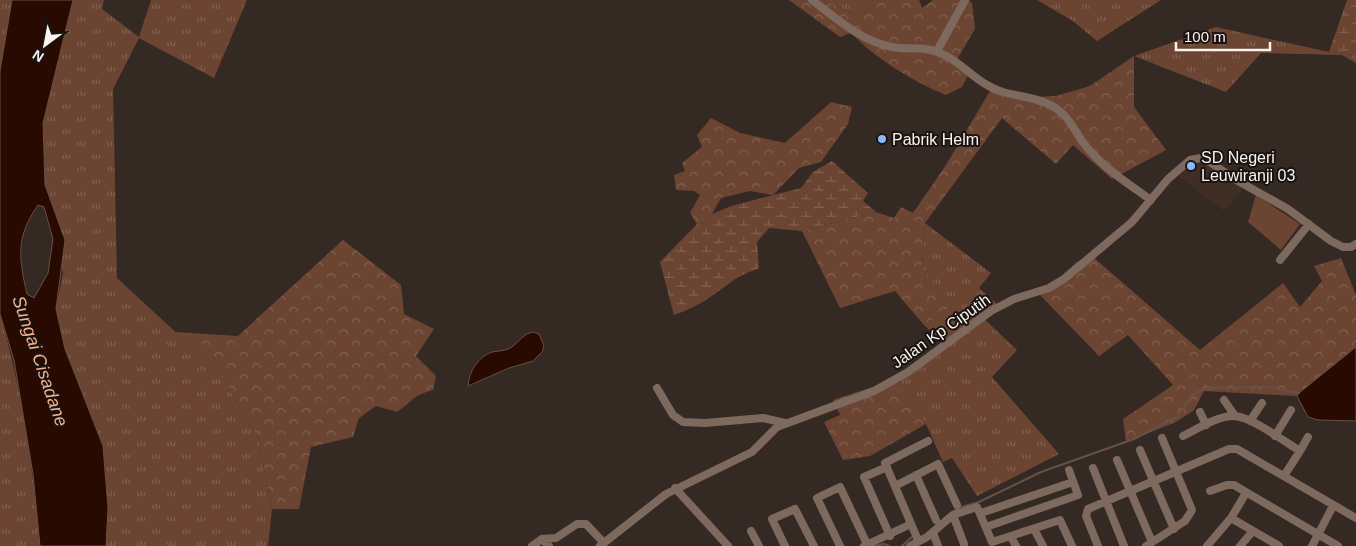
<svg xmlns="http://www.w3.org/2000/svg" width="1356" height="546" viewBox="0 0 1356 546" font-family="Helvetica,sans-serif">
  <style>
    .built { fill: #402e25 }
    .grass { fill: url(#grass-tufts) }
    .forest { fill: url(#forest-crowns) }
    .wetland { fill: url(#wetland-marsh) }
    .pitch { fill: #6c4532 }
    .water { fill: #280a00; stroke: #675048; fill-rule: evenodd }
    .lines { fill: none; stroke-linecap: round; stroke-linejoin: round }
    .stream { stroke: #675048; stroke-width: 2 }
    .minor { stroke: #7e695e; stroke-width: 8 }
    .poi-dot { fill: #8abafc; stroke: #191311; stroke-width: 2 }
    .labels { text-anchor: middle; dominant-baseline: central; stroke-width: 4; stroke-linejoin: round; paint-order: stroke }
    .poi-label { font-size: 16px; fill: #fbf3ef; stroke: #191311; text-anchor: start }
    .street-label { font-size: 16px; fill: #fbf3ef; stroke: #191311 }
    .water-label { font-size: 18px; font-style: italic; fill: #faaf8a; stroke: #191311 }
  </style>
  <defs>
    <pattern id="grass-tufts" width="24" height="20" patternUnits="userSpaceOnUse" patternTransform="scale(1.25)"><rect width="24" height="20" fill="#6c4532"/><path d="M3 7l-1-3M5 7V3M7 7l1-3M15 17l-1-3M17 17v-4M19 17l1-3" fill="none" stroke="#826050"/></pattern>
    <pattern id="forest-crowns" width="20" height="18" patternUnits="userSpaceOnUse" patternTransform="scale(1.25)"><rect width="20" height="18" fill="#6c4532"/><path d="M2 6a3 3 0 1 1 6 0M12 15a3 3 0 1 1 6 0" fill="none" stroke="#826050"/></pattern>
    <pattern id="wetland-marsh" width="20" height="14" patternUnits="userSpaceOnUse" patternTransform="scale(1.25)"><rect width="20" height="14" fill="#6c4532"/><path d="M1 5h8M5 5V1M11 12h8M15 12V8" fill="none" stroke="#826050"/></pattern>
  </defs>
  <rect width="100%" height="100%" fill="#352924"/>
  <path class="built" d="M1204,162L1243,189L1224,211L1177,175L1191,163Z"/>
  <path class="grass" d="M0,0H12L0,71Z
    M73,0H104L102,9L139,37L151,0H247L214,78L139,38L113,89L117,278L219,372L258,437L272,509L268,546H106L108,508L103,446L65,349L56,309L63,273L45,185L43,123Z
    M823,0H874L861,17Z
    M1037,0H1161L1097,41L1073,21Z
    M1216,27L1329,52L1356,55V63L1342,55L1261,53L1226,92L1134,56Z
    M925,223L991,273L979,288L997,304L981,316L1017,350L992,377L1059,454L977,496L952,458L943,462L926,424L897,379L944,343L924,325L951,307L922,268Z
    M0,314C22,390 33,468 40,546H0Z"/>
  <path class="forest" d="M789,0H823L861,17L874,0H919L922,8L933,0H968L972,3L975,29L956,61L970,71L962,87L946,95C912,81 876,59 851,33L840,37Z
    M1134,56V107L1166,150L1112,179L1073,145L1056,164L1002,118L925,223L922,268L951,307L924,325L895,291L840,308L802,231L876,212L894,218L901,207L913,213L946,165L990,91L1011,98L1056,96L1090,86Z
    M831,102L852,107L848,124L821,162L799,168L773,195L750,191L721,198L707,223L697,224L690,213L700,195L694,191L676,190L674,175L685,171L682,163L702,147L697,135L711,118L740,133L785,143Z
    M343,240L401,285L404,314L434,329L416,356L436,376L433,390C411,396 415,400 397,412L376,406L359,418L353,437L311,447L299,509H272L258,437L219,372L175,332L238,336Z
    M1092,256L1200,350L1283,283L1300,307L1322,281L1314,266L1341,258L1356,295V347L1297,396L1204,391L1194,410L1176,422L1126,442L1123,419L1173,385L1128,335L1099,356L1040,295L1078,261Z
    M897,379L926,424L870,456L843,460L824,422L840,415L833,400Z"/>
  <path class="wetland" d="M1347,0H1356V55L1329,52Z
    M832,161L868,193L863,201L876,212L802,231L769,228L757,242L759,268C750,272 739,276 731,282C709,298 700,306 674,315L660,262L697,224L707,223L712,214L731,206L801,188L813,172Z"/>
  <path class="pitch" d="M1256,195L1300,224L1281,250L1248,222Z"/>
  <path class="water" d="M12,0H73L43,123L45,185L65,240L56,309L65,349L103,446L108,508L106,546H40L33,474L14,360L0,314V71ZM38,205L44,207L53,239L48,273L34,298L27,294C19,258 15,238 38,205Z
    M534,332L539,334L544,346L542,352L533,361L509,368L468,386C469,371 478,357 492,352C497,351 503,351 508,349C518,345 522,333 534,332Z
    M1356,347V421L1318,420L1308,417L1297,396L1299,393Z"/>
  <g class="lines">
    <path class="stream" d="M944,518L958,508L979,502L1041,472L1134,439L1177,417L1192,395L1206,388L1266,387L1299,393
      M875,546L884,544L889,546
      M902,546L913,536"/>
    <path class="minor" d="M812,0C837,19 861,41 892,47C907,50 924,46 937,52C958,59 969,75 987,85C1006,97 1028,94 1048,104C1071,114 1074,134 1090,151C1108,171 1130,185 1151,200
      M937,51L965,0
      M1280,260L1309,224
      M657,388L673,415L683,422L705,423L763,418L785,423
      M1224,400L1235,416
      M1200,412L1206,425
      M1250,421L1262,403
      M1183,436C1197,429 1219,415 1235,416C1254,418 1283,441 1300,451L1284,476
      M1275,436L1291,410
      M1140,450L1174,529
      M1300,451L1308,437
      M1117,460L1152,542
      M887,467L864,477L890,536
      M1093,468L1124,546
      M916,475L936,520
      M895,486L938,464L957,505
      M675,488L728,546
      M1210,491L1227,485H1234L1338,546
      M981,513L1073,482
      M953,515L964,544
      M1231,518L1279,546
      M986,527L1078,495L1069,470
      M1034,529L1043,546
      M751,531L759,546
      M933,533L938,546
      M1011,537L1016,546
      M542,539L556,538L577,524H586L603,542
      M918,540L885,463L928,441
      M532,546L542,539L549,546
      M600,546L666,494L752,452L777,427L874,391L908,372L991,311L1014,299L1049,288L1064,279L1132,222L1168,179L1190,160L1201,158L1211,163L1238,181L1288,209L1331,241L1343,247H1351L1356,244
      M785,546L772,519L795,509L814,546
      M840,546L817,498L840,487L867,544
      M864,546L911,524
      M910,546L927,537L953,515L977,507L992,542L1060,520L1072,546
      M1098,546L1086,516L1088,509L1229,449H1237L1356,518
      M1146,546L1185,521L1192,510L1162,438
      M1207,546L1231,518L1246,493
      M1240,546L1253,531
      M1312,546L1333,506"/>
  </g>
  <g class="poi-dot">
    <circle cx="882" cy="139" r="5"/>
    <circle cx="1191" cy="166" r="5"/>
  </g>
  <g class="labels">
    <g class="poi-label">
      <text x="892" y="139">Pabrik Helm</text>
      <text x="1201" y="157">SD Negeri<tspan x="1201" dy="18">Leuwiranji 03</tspan></text>
    </g>
    <g class="street-label">
      <text transform="translate(941 331) rotate(-35)">Jalan Kp Ciputih</text>
    </g>
    <g class="water-label">
      <text transform="translate(40 361) rotate(71)">Sungai Cisadane</text>
    </g>
  </g>
  <g transform="translate(45 45) rotate(212)" stroke="#191311" stroke-width="4" paint-order="stroke">
  <path d="M0-4L9 19L0 12L-9 19Z" fill="#fbf3ef"/>
  <text y="-8" font-size="14" font-weight="bold" text-anchor="middle" fill="#fbf3ef">N</text>
  </g>
  <path d="M1176 42v8h94v-8" fill="none" stroke="#fbf3ef" stroke-width="2.5"/>
  <text x="1184" y="42" font-size="15" fill="#fbf3ef" stroke="#191311" stroke-width="4" paint-order="stroke">100 m</text>
</svg>
